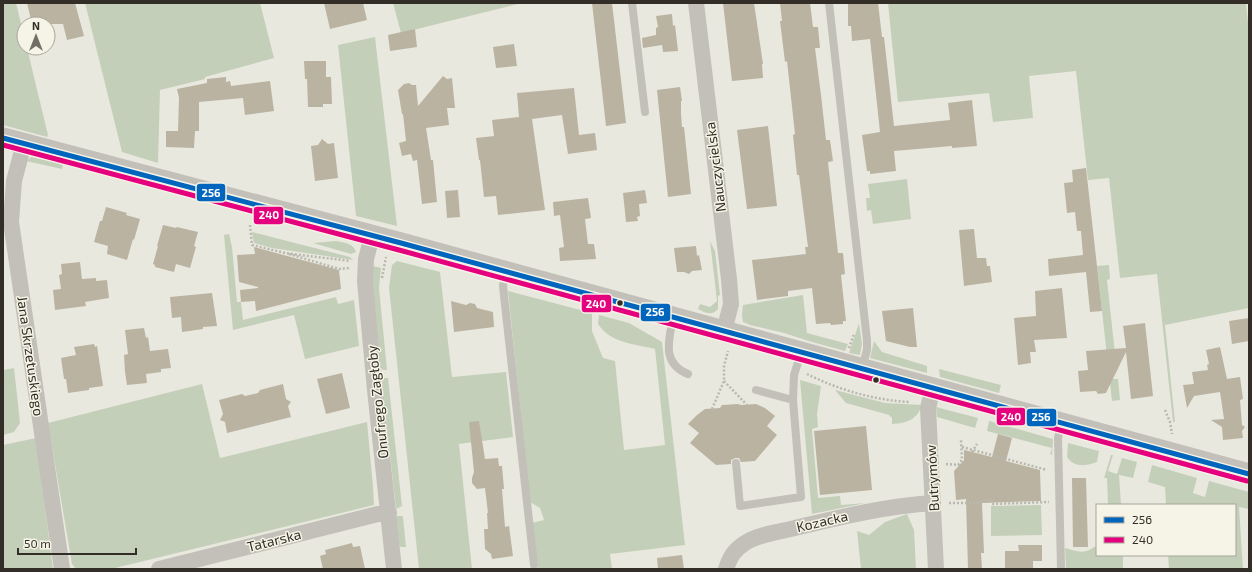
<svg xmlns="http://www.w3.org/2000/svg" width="1252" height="572" viewBox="0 0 1252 572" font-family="'Exo 2',sans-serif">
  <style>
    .green { fill: #c4cfba }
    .building { fill: #bab3a2 }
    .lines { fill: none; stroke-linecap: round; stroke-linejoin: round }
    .path { stroke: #b9b8af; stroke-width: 2.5; stroke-dasharray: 2 2; stroke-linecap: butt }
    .service { stroke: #c2c0b8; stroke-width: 8 }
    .minor { stroke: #c2c0b8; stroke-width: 16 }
    .tertiary { stroke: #c2c0b8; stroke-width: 21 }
    .bus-1-casing { stroke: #f6f4e6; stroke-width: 8 }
    .bus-2-casing { stroke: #f6f4e6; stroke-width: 8 }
    .bus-1 { stroke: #0065bd; stroke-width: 5 }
    .bus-2 { stroke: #e5007d; stroke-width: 5 }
    .bus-dot { fill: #322e27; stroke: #f6f4e6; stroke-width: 1.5 }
    .labels { text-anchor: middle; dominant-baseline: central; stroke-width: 3; stroke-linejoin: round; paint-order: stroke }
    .street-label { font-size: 14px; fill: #322e27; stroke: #f6f4e6 }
    .line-badge { stroke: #f6f4e6; stroke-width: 1.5 }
    .badge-label { font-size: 11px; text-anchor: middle; font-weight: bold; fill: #fff }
  </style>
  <rect width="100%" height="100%" fill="#e9e8de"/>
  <path class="green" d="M3,3H16L24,36V48H27L48,135L47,137L3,125Z
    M85,3H260L274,58L205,77V79L160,90L158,163L122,152Z
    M393,3H522L401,33Z
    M888,3H1246L1249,32V308L1165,325L1175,422H1173L1157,274L1120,278L1109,178L1088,180L1076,71L1029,76L1033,118L993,122L989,93L898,102Z
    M375,37L397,226L356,216L338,45Z
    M31,157L63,164L62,169L26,161Z
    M907,179L911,219L873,224L871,210L867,211L866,198H870L868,184Z
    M252,232L350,257L353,260L272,248L254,243Z
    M229,234L232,247L237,302H241L243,320L336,297L338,304L354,300L359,346L305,359L294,315L233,330L224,235Z
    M336,241C345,243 353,243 356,252L351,254L313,243Z
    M710,241L715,251L720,295L718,296V309C712,316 705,313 698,309L700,304L710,307L717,301Z
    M397,261L440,272L452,377L506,372L513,437L459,444L472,569H419L389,288L392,265Z
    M1109,265L1110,279L1107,280L1117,372H1112L1113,379H1118L1120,400L1112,401L1097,266Z
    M373,266L381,268L379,288L387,370H383L381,368L373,287Z
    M508,291L592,313V331L603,358L615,361L624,450L665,445L655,349C635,344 610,343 598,324L599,315L629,323L662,342L685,545L610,554L612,569H538L532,523L544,520L540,508L530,502Z
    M803,295L807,333L848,344L845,351L812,342L784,333L750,325L743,322L742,315L743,305Z
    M859,323L862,344L860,355L849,353Z
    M874,341L882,352L927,366V373L870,358Z
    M14,368L20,423L14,432L3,435V370Z
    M939,369L1001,385L999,393L940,377Z
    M384,378H388L402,506L396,509L382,380Z
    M800,380L821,386L817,414L818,427L812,429L818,498L840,496L841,505L866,503L812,514Z
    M202,384L220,458L367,422L373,486L374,505L111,569H76L72,564L48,423Z
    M835,390L885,403L922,405C917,420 907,423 892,424V418L889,415L846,403Z
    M936,407L978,418L975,428L937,417Z
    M989,421L1053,439L1052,455L1050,454L1052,448L987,431Z
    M36,438L53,569H3V445Z
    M1068,443L1099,451L1097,462C1086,466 1074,468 1067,457Z
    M1111,455H1113L1108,471L1117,474L1122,458L1137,462L1133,478L1119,475L1121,505H1108L1107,478H1104Z
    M1152,465L1197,478L1193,493L1205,497L1209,481L1249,492V509L1239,507L1243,569H1169L1168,555H1235V505H1166L1165,487L1148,482Z
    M1041,505L1042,535L991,536V506Z
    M907,514L914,530L916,569H861L857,531L869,535L885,522Z
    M396,516H402L403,517L406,547H401L399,545Z
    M1094,547H1097V555H1123V569H1066L1065,548C1077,551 1083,555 1094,547Z"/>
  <path class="building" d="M27,3H75L84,36L67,40L63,24H32Z
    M324,3H363L367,20L330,29Z
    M592,3H612L626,123L606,126Z
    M723,3H754L763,64H762L763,78L732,81Z
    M780,3H810L813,27H818L820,48H815L821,95L826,140H830L833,161L828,162L838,253H843L845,274L841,275L846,321H843V324L831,325L830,323L816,324L812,288L788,291V296L757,300L752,260L806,254L805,247H808L799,175H797L793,135L795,134L787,61L785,62L780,21H782Z
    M848,3H878L882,37H884L894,126L950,120L948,103L972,100L977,146L952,148V146L894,151L896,171L870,174V171H867L862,135L880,132L870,39L852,41L851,26H848Z
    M672,14L673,26L675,25L678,51L663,52L662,45L643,48L642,38L656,35V28L658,27L656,16Z
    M415,29L417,47L390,51L388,35Z
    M514,44L517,66L496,68L493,47Z
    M304,61H326V77H331L332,104H323V107H308L307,79H305Z
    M443,76L447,79L452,78L455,108H447L449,125L426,128L431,160H433L437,202L422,204L417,160L413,161L411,154L402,156L399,143L406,141L403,114H402L398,90L404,84L409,83L412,85H416L418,106Z
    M226,77V82L230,81L231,86L270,81L274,111L245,115L243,98L199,102V131H195L194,148L166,147V131H178L179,98L177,89L207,83V79Z
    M680,87L682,101H681V114L682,127H684L691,194L668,197L657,90Z
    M574,88L579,135L595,133L597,150L568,154L562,115L532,119L545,210L498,215L496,196L484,197L480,160H479L476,138L494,136L492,120L519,117L517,93Z
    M768,126L777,206L747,209L737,130Z
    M322,139L328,144L334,143L338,178L315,181L311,146L318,145Z
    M1086,168L1102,311L1090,312L1086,272L1049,276L1048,259L1083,255L1081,231H1077L1075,212L1067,213L1064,183L1073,182L1072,170Z
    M458,190L460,217L447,218L445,191Z
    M645,190L647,203L639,204L640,216L637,217L638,221L626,222L623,193Z
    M588,198L591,218L585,219L588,244H594L596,259L560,261L559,248L564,247L560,215L554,216L553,202Z
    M106,207L127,213L126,215L140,219L134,240L133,239L127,260L107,254L108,246L94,242L100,221H102Z
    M163,225L176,228L177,227L198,232L194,246L196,247L190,268L176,264L174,272L155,267V265L153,264L158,246H157Z
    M974,229L977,258H986L987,266H990L992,282L964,286L959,230Z
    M696,246L697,256L699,255L702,270L692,271L689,274L684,272H677L674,248Z
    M254,247L339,270L341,289L256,311L255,301L241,302L240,290L258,288V287L239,282L237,255L255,254Z
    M80,262L82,279L96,278V281L107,280L109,298L85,302L86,306L55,310L53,290L61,289L59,275L62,274L61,264Z
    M1062,288L1067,338L1034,340L1036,352H1030L1031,363L1018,365L1014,318L1036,316L1035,291Z
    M212,293L217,326L203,327V329L182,332L181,317L172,318L170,297Z
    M451,301L466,305L470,303L475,304L477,308L493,312L494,327L454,332Z
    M913,308L917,347H910L886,341L882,311Z
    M1249,318V341L1232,344L1229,321Z
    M1145,323L1153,396L1131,399L1126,352L1106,393L1098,394L1096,391L1080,392L1078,371L1088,370L1086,351L1126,348L1123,326Z
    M144,328L146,338L148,337L150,351L168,349L171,368L161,369V372L146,374L147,383L127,385L125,372L124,355L128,354L125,330Z
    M94,344L95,347L97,346L103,386L89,388V390L68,393L66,379H64L61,358L76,355L74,347Z
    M1220,347L1227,379L1240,377L1243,399L1240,400L1242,425L1245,427L1242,431L1243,438L1223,440L1222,427L1211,420L1224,419L1220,392L1194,396L1187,408L1183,385L1194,384L1192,372L1208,370L1207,365L1209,364L1206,350Z
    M342,373L350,408L326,414L317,379Z
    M283,384L286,399L291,402L288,406L291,417L227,433L225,422L220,420L223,414L219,400L242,394L245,396L258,393L260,390Z
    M738,404L741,405L756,404L765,408L775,416L767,426L777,435L755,461L741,462L739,458H735L731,460V464L716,465L690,443L699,433L688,424L697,415L705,409L720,408L722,405Z
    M479,421L485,459L498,458L499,466H502L504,489H502L505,527L509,526L513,556L492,559L491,554L485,549L484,529H488L487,513H488L485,488L477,489L472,483V478L474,472L469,422Z
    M866,426L872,490L820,495L814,431Z
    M998,434L1012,438L1006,461L1040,470L1041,501L982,503L984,553H981L982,569H968L966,499L956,500L954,471L964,460V450L992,457Z
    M1072,478H1086L1088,547H1073Z
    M352,543L353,547L360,546L365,569H323L320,556L326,554L325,550Z
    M1018,545H1042V561H1033V569H1005V551H1019Z
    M682,555L684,569H658L657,558Z"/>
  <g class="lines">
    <path class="path" d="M250,225L252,245L285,253L350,261
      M289,254L339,269L350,268
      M382,278L386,257
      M849,348L854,334
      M807,374C839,390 874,400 909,402
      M724,381L747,405
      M712,409L724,381V366L728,351
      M1165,410L1170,422L1172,434
      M962,447L1047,470
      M972,452L977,444
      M946,464L960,465
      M958,465L962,460L961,440
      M949,503H980L985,500H992V504L1049,502"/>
    <path class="service" d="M632,3L645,112
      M829,3L867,340V350L862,368
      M506,273L503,285L504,296L534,565
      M673,318C669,340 661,363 688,374
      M793,400L794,375L801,353
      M736,463L740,506L801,497L793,400L756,390
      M1061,569L1058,438L1061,424"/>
    <path class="minor" d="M696,3L729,279L731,304L724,331
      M24,143L14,181L11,222L62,569
      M372,236L366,259L365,281L375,390L394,569
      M933,388L928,408L936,569
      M159,569L378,514L389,513
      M726,569C730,557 734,550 745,543C759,534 779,532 795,528C841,517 886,506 933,503"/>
    <path class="tertiary" d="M3,138L401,243L1249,474"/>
    <g class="bus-1-casing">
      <path id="bus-1" d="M3,138L401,243L1249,474"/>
    </g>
    <g class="bus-2-casing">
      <path id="bus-2" d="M3,145L399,250L1247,481"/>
    </g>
    <use href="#bus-1" class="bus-1"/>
    <use href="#bus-2" class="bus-2"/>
  </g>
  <g class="bus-dot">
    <circle cx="620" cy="303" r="3.5"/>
    <circle cx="876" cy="380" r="3.5"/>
  </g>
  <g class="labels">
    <g class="street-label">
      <text transform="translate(715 167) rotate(-97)">Nauczycielska</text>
      <text transform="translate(31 356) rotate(82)">Jana Skrzetuskiego</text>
      <text transform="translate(377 402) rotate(-96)">Onufrego Zagłoby</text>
      <text transform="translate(932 478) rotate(-93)">Butrymów</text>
      <text transform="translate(822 521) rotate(-13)">Kozacka</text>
      <text transform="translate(274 540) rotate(-14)">Tatarska</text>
    </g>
  </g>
  <g class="line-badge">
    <rect x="196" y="183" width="30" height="19" rx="4" fill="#0065bd"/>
    <rect x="253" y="206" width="31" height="19" rx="4" fill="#e5007d"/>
    <rect x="581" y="294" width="31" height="19" rx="4" fill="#e5007d"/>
    <rect x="640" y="303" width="31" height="19" rx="4" fill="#0065bd"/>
    <rect x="996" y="407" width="30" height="19" rx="4" fill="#e5007d"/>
    <rect x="1026" y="408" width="31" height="19" rx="4" fill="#0065bd"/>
  </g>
  <g class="badge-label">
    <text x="211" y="197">256</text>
    <text x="269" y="219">240</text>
    <text x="596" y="308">240</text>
    <text x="655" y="316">256</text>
    <text x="1011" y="421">240</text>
    <text x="1041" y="421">256</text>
  </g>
  <rect width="1252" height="572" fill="none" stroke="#322e27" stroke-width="8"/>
  <rect x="1096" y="504" width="140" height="52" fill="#f6f4e6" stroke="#a8a59a"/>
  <rect x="1104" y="517" width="20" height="6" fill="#0065bd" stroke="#a8a59a"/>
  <text x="1132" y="524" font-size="12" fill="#322e27">256</text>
  <rect x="1104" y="537" width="20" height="6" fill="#e5007d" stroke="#a8a59a"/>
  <text x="1132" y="544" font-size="12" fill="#322e27">240</text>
  <g transform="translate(36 36)"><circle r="19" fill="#f6f4e6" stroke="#a8a59a"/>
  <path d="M0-3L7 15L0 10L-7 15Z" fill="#726f67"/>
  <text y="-6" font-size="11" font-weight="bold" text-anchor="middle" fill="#322e27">N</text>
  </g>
  <path d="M18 548v6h118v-6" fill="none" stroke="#322e27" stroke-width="2"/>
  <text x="24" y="548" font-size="12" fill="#322e27" stroke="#f6f4e6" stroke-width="3" paint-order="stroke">50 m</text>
</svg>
